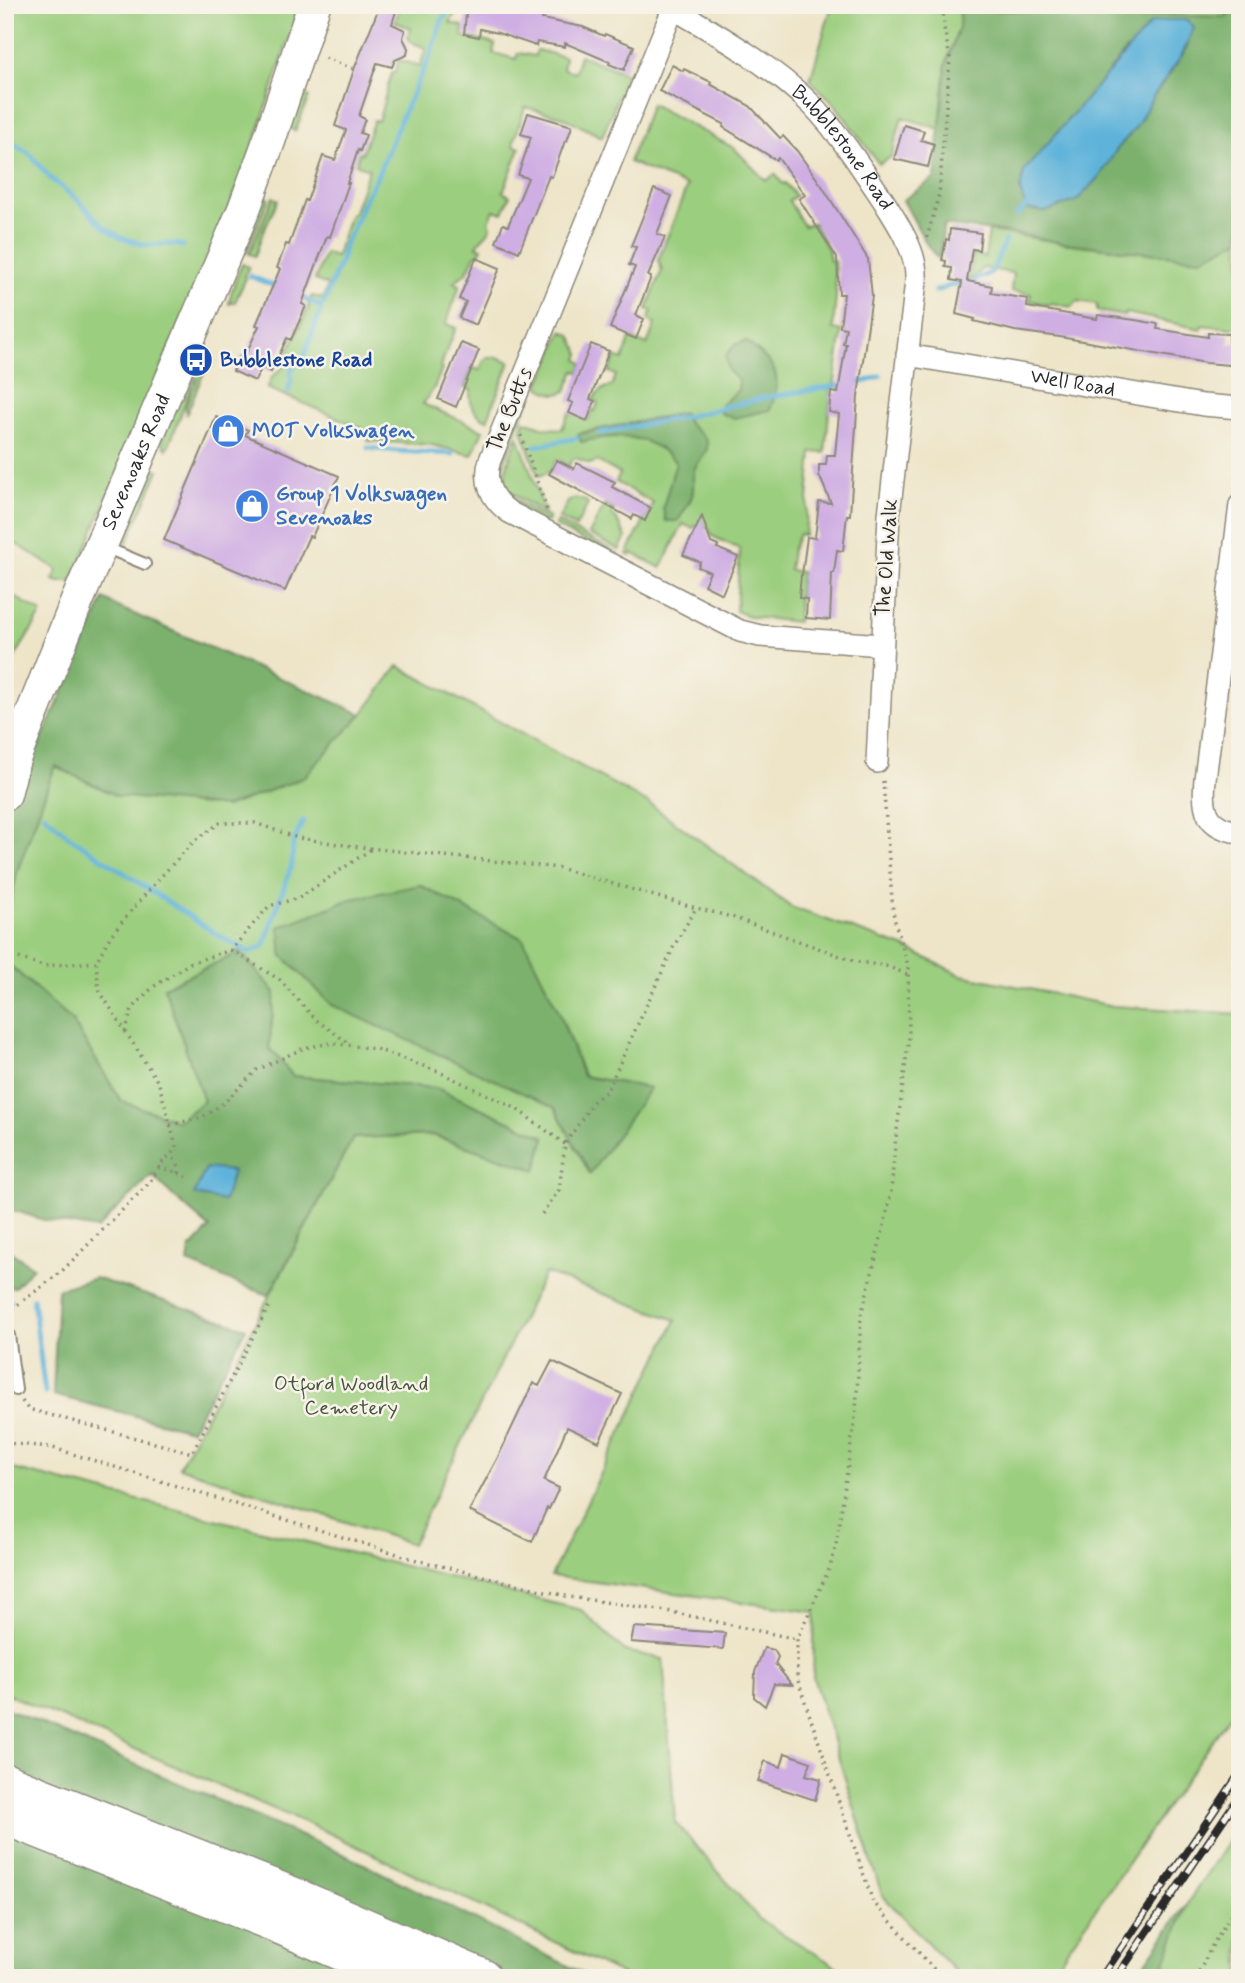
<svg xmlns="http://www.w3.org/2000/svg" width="1245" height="1983" viewBox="0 0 1245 1983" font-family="Mynerve,sans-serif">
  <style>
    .green { fill: #9bce7e; stroke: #637c54; stroke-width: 2; fill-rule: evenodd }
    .forest { fill: #7cb16d; stroke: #546e4c; stroke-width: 2; fill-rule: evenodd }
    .water { fill: #5eb3da; stroke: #446f82; stroke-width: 2 }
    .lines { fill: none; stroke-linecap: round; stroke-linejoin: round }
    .stream { stroke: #5eb3da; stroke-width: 5 }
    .building { fill: #cfaee3 }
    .lane-casing { stroke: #8c887a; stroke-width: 14 }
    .street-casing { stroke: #8c887a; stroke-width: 24 }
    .primary-casing { stroke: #8c887a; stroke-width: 35 }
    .highway-casing { stroke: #8c887a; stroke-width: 40 }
    .path { stroke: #8c887a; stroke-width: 3.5; stroke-dasharray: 2 5; stroke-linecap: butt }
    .lane { stroke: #fff; stroke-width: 10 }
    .street { stroke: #fff; stroke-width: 21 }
    .primary { stroke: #fff; stroke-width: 32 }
    .highway { stroke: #fff; stroke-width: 37 }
    .rail-casing { stroke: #2b2b2b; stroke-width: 8 }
    .rail { stroke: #f7f3e8; stroke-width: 5; stroke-dasharray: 16; stroke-linecap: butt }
    .labels { text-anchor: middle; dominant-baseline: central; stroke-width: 5; stroke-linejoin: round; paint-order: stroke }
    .street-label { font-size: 21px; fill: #2b2b2b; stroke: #f7f3e8 }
    .transit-label { font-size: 21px; font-weight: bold; fill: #164399; stroke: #f7f3e8; text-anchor: start }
    .shop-label { font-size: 21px; font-weight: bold; fill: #366cbe; stroke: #f7f3e8; text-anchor: start }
    .park-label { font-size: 21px; fill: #475440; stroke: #f7f3e8 }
  </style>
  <rect width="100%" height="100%" fill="#f7f3e8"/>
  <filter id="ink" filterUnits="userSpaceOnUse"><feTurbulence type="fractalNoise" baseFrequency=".0143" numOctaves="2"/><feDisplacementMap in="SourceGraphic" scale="14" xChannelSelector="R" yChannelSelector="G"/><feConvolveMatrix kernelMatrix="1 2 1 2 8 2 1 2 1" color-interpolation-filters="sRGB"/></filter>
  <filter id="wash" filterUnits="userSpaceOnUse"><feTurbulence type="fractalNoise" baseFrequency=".00686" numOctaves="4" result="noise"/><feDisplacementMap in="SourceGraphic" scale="28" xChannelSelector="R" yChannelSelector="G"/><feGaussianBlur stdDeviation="1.57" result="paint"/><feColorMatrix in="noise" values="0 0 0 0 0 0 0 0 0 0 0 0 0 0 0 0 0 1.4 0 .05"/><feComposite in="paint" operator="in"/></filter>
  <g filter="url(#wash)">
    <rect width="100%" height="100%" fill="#eee5c9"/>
    <path class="green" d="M5,5H300L248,162L72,582H59L53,580L58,570L5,537Z
      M401,5H460L450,23L463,26L462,36L495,44L493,53L516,59L518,53L535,56L537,50L565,57L563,69L575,72L580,55L627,74L602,137L563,117L525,107L513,145L520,148L503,192L510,196L503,213L494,210L489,221L491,227C488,235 481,237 477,246L482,248L479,254L475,255L467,272L454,282L460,285L446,324L456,328L440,367L442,369L434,388L423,404L483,430L472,455L432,445L368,441L371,432L267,388C269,385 271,378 274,375C280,370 284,370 284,361L309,306L308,304L312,296L323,299L328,285L315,280L325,253L336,257L350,214H353L369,169L356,164L359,153H362L374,120L378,121C384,105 386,89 392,73H395L399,60L420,66L426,48L413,43L408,38L411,28L395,22Z
      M832,5H1240V18L960,9L959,27L946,64L940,129L902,117L891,157L879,164L834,103L810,80Z
      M301,93L309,97L295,131L287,127Z
      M651,104L734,148L766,181L775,174L783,184L785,183L796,196L789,201L804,226L813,223L828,249L830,261H834L836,296L833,329L842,331L834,387H830L831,392L825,453L812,452L805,535L799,534L792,550L789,570L801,572L797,622L752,617L736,611L740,549L712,536L709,528L700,524L692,528L683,524L661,568L632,553L630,556L627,554L653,503L616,482L620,474L597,461L590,464L576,458L572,459L569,466L557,460L550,472L538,476L522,430L525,421L545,428L562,429L569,413L588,420L592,410L595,411L598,403L593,400C597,393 604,387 612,386L616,375L609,372L615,357L623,360L630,338L647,345L655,324L648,320L652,311L647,309L662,270L658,261L687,186L629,162ZM673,415L639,439L579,433Z
      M262,196H266L268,199L246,253L239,250Z
      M273,197L278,200L263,232L255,256L249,254Z
      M989,231L1063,243L1201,259L1240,239V325L1232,328L1202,325L1201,329L1126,313L1125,316L1097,311V304L1078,301L1071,307L1051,303L1050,305L1030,301L1031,294L1011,291L1013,273L983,268L969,282L973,255L985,257Z
      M242,264L249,267L244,276L246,278L235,302L229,304L232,290Z
      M554,325L558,328L533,391L531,384Z
      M562,331L571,335L580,354L578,360L583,363L580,372L575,371L566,391C557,397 547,393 539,386Z
      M196,352L202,355C190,387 181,418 167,449L164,446L162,440Z
      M206,356L210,358L186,415V405Z
      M488,357H497L510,362L487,420C475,415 468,403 471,390L464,387L472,368L480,370L484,360Z
      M526,396L530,397L503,464L501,477L502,484L512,497L521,504L549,518L547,522L518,508L498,487L496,469Z
      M518,436L545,512C496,488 499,484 518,436Z
      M153,469L159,470L127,543L122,538L121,532L148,471Z
      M575,498L586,501L588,504L576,527L559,518L568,502Z
      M605,505L614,510L612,515L615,517L626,537L619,550L589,534Z
      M558,522L618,554L613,556L555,526Z
      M5,591L42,613L5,673Z
      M398,666L650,804L791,907L903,947L961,975L1113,1006L1240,1014V1701L1048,1978H961L882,1895L813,1677L815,1612L551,1576L676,1320L545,1273L412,1544L179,1467L353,1138L432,1135L536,1170L545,1137L436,1088L293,1076L269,1048L275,992L164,987L204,1101L178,1121L121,1101L72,1021L5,961V926L18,869L55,766L117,796L362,714ZM560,1014L583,1076L590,1174L555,1108Z
      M5,1467L581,1610L625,1651L663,1659L675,1822L759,1919L855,1978H629L327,1832L5,1693Z
      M1240,1824V1978H1159L1188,1902Z"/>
    <path class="forest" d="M1227,5H1240V239L1201,259L1063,243L1018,234L944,225L939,258L936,257L926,243L903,200L935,178L946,64L959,27L960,9L1227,17ZM1188,44L1181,57L1154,95L1136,127L1117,149L1102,173L1078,199L1045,212L1027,209L1020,190L1024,171L1093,93L1126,50Z
      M746,341C774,365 785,372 770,410L734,418L720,413L721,405L738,390L739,381L728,370L726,355L735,345Z
      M684,413C687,431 704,430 707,443C709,454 698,460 695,468C691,476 695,487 692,496C689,505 682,513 678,521H666L663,508L676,462C647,433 619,433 581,442L578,434Z
      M104,599L118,607L362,714L303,778L226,807L117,796L55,766L18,869L5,926V736L38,748Z
      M420,885L523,939L560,1014L583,1076L650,1088L590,1174L555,1108L332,1005L282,955L279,927L351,899Z
      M240,952L275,992L269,1048L293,1076L436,1088L545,1137L536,1170L432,1135L353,1138L269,1295L238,1284L188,1263L190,1249L210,1228L174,1197L152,1175L97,1229L44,1220L16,1211L5,1212V961L72,1021L121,1101L178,1121L204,1101L164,987Z
      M5,1248L33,1267L15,1287L5,1288Z
      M95,1278L246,1328L191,1430L53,1395L58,1289Z
      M5,1708L354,1859L592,1978H5Z
      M1188,1902L1159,1978H1135Z"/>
    <path class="water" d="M1169,20H1187L1194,28L1181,57L1154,95L1136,127L1117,149L1102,173L1078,200L1045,212L1026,209L1020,190L1024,171L1151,23Z
      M206,1168L233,1171L224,1201L194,1195Z"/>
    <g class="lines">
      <path class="stream" d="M5,139L29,153L50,178L78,200L105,228L122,238L145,245L175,244L183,246
        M1017,215L1026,206
        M250,276L279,288
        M936,291L952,285L969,286L977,279L992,272L1005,240
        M298,296L320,306
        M288,392L291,380V370L298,360L304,356L321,309L320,306L324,303L341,260L345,243L352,231L362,205L378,174L403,114L430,56L442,20L451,5
        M600,433L689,416L763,398L867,381L880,376
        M535,446L577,438
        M368,448L398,451L453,454
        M44,814L67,835L216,934L250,953L264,946L292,864L293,844L303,821
        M33,1299L45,1393
        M5,1301H11"/>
    </g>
    <g id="blocks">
      <path class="building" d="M380,5H398L392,24L405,30L403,38L408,48L407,55L395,60L392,67L377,63L359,116L365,119L360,133L366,135L360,151L358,150L347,183H349L330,237L327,236L302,304L306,306L291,340L287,338L271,372L262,367L255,381L233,371L240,356L244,358L259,326L256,325L280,269L277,268L286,244L289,245L305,200L307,201L323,156L335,160L346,130L335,126L355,67Z
        M467,5L517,7L543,16L542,19L583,27L604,36L605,34L634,46L624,70L609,64L610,62L565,43V47L537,42L536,46L498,33L480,29L479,37L464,34Z
        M672,65L683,71L684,69L711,82L710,84L750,106L780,138L783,136L797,151L822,186L868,259L872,296L858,396L850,515H847L843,551L837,550L834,573H832L830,620L806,618L807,599L799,598L801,575H802L807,537L815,538L819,502L831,503L819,475V465H826L827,455H835L839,414L829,412L831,392L838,393L846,344H843L846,328L840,327L844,294H839L837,258L799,199L805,195L778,158L776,160L723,127L724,124L659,91Z
        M528,113L572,126L567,141H565L552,177L549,176L519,252L496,242L503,224L508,226L528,178L518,175L531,137L521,134Z
        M904,125L924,131L921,140L934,144L928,167L894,159Z
        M654,189L672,196L657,234L665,237L648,276L651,277L636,315L644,319L636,339L610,328L635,267L629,265L636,247L631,246Z
        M950,229L981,233L979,250L972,249L967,281L992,286L991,293L1028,299L1027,307L1097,319L1098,315L1135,320L1158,324L1157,329L1208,337V333L1229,334V344L1240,341V366L1206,363L1060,337L1015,331L974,321L975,319L956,314L962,282L951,280L952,268L945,267L946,261L942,260L946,239L949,240Z
        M476,258L500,268L476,325L459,318L466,302L459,299Z
        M461,343L479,350L456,407L438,399Z
        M591,344L609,351L590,399L595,401L587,421L569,413L573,403L568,401Z
        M216,417L248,430L245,435L339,476L312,537L309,536L285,591L164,540Z
        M557,460L574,469L577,463L615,482L612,487L651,508L645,521L634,515L632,519L549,474Z
        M702,516L711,543L718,546L717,548L738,557L722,594L704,585L710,572L698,567L700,562L683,555Z
        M552,1361L622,1394L599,1442L567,1427L544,1481L559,1488L549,1509L547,1508L532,1542L469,1511L498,1457L533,1383L539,1386Z
        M634,1627L725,1633L723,1649L631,1642Z
        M764,1648L774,1650L778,1657L775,1664L792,1685L774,1684L765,1706L754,1697L755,1672Z
        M785,1753L811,1762L806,1775L821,1779L815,1800L758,1781L765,1761L781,1767Z"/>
    </g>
  </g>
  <g filter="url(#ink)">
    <use href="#blocks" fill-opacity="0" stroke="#8c887a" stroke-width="2"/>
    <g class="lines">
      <g class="lane-casing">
        <path id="lane" d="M102,546L145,564
          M5,1335H9L16,1390"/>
      </g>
      <g class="street-casing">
        <g id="street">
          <path id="s1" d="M667,5C716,33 771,65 812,105C840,134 863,170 885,203C899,226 918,253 916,281L889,515L877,762"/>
          <path d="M673,9L490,460C483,481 491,499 509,512L740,631L760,636L882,645"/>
          <path id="s2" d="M907,355L1203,405L1240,408"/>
          <path d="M1240,505L1205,779C1202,810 1206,828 1240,832"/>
        </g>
      </g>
      <g class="primary-casing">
        <g id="primary">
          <path id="s3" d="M5,794L14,759L75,606L244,209L269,141L314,5"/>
        </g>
      </g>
      <g class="highway-casing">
        <path id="highway" d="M5,1782L293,1896L483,1978
          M5,1816L277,1924L403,1978"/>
      </g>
      <path class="path" d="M325,58L354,69
        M927,238L939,194L950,58L944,28L943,5
        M521,435L547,510
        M883,781L893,912L897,930L908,965L909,1037L895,1145L891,1192L884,1226L861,1316L856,1411L836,1545L830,1567L797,1639V1678L873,1902L942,1978
        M231,950L280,980L315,1019L351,1045
        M5,957H16L43,966L96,962
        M125,1032L132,1009L153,987L190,963L231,950L269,906L299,898L373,848
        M170,1125L203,1117L225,1102L257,1070L304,1048L331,1043L376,1049L437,1071L515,1108L565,1144
        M159,1167L179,1173V1166L171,1155
        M179,1173L190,1179
        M542,1214L559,1190L565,1144L594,1101L607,1091L674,946L696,908
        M10,1322L11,1310L61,1272L149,1183L164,1160L171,1155L176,1146L159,1084L99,990L96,962L111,935L155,883L195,840L220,823H255L298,838L359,847L559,868L696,908L732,917L857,962L886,966L907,974
        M22,1401L28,1409L192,1453L269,1306
        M5,1443L50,1447L420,1561L570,1597L667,1611L796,1639
        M1236,1905L1240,1912
        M1196,1978L1212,1946L1240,1900"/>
      <use href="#lane" class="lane"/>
      <use href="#street" class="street"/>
      <use href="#primary" class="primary"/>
      <use href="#highway" class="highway"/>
      <g class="rail-casing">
        <path id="rail" d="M1101,1978L1240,1773
          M1116,1978L1240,1795"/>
      </g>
      <use href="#rail" class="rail"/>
    </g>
  </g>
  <defs>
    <g id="bus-disc" transform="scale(1.75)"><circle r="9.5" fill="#1a4fb4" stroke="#f7f3e8"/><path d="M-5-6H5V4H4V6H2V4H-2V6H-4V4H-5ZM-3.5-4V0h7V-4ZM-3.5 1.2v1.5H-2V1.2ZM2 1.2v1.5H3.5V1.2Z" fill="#fff"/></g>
    <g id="shop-disc" transform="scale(1.75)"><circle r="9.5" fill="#3f7fe0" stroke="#f7f3e8"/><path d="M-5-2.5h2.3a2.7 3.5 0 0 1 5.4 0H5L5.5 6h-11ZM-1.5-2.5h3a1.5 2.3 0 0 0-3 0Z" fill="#fff"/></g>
  </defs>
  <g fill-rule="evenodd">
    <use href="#bus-disc" x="196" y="360"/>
    <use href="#shop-disc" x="228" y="431"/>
    <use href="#shop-disc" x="252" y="506"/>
  </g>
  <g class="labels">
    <g class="street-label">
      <text stroke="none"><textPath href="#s1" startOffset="229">Bubblestone Road</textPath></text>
      <text stroke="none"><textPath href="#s2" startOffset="168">Well Road</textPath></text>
      <text transform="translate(510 410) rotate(-68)">The Butts</text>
      <text stroke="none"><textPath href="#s3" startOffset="357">Sevenoaks Road</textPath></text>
      <text transform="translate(887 558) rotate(-86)">The Old Walk</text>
    </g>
    <g class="transit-label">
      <text x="220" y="360">Bubblestone Road</text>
    </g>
    <g class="shop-label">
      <text x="252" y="431">MOT Volkswagen</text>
      <text x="276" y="494">Group 1 Volkswagen<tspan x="276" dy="24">Sevenoaks</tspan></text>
    </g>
    <g class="park-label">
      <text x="351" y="1384">Otford Woodland<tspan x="351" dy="24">Cemetery</tspan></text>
    </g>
  </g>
  <rect width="1245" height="1983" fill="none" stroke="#f7f3e8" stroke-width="28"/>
</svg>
